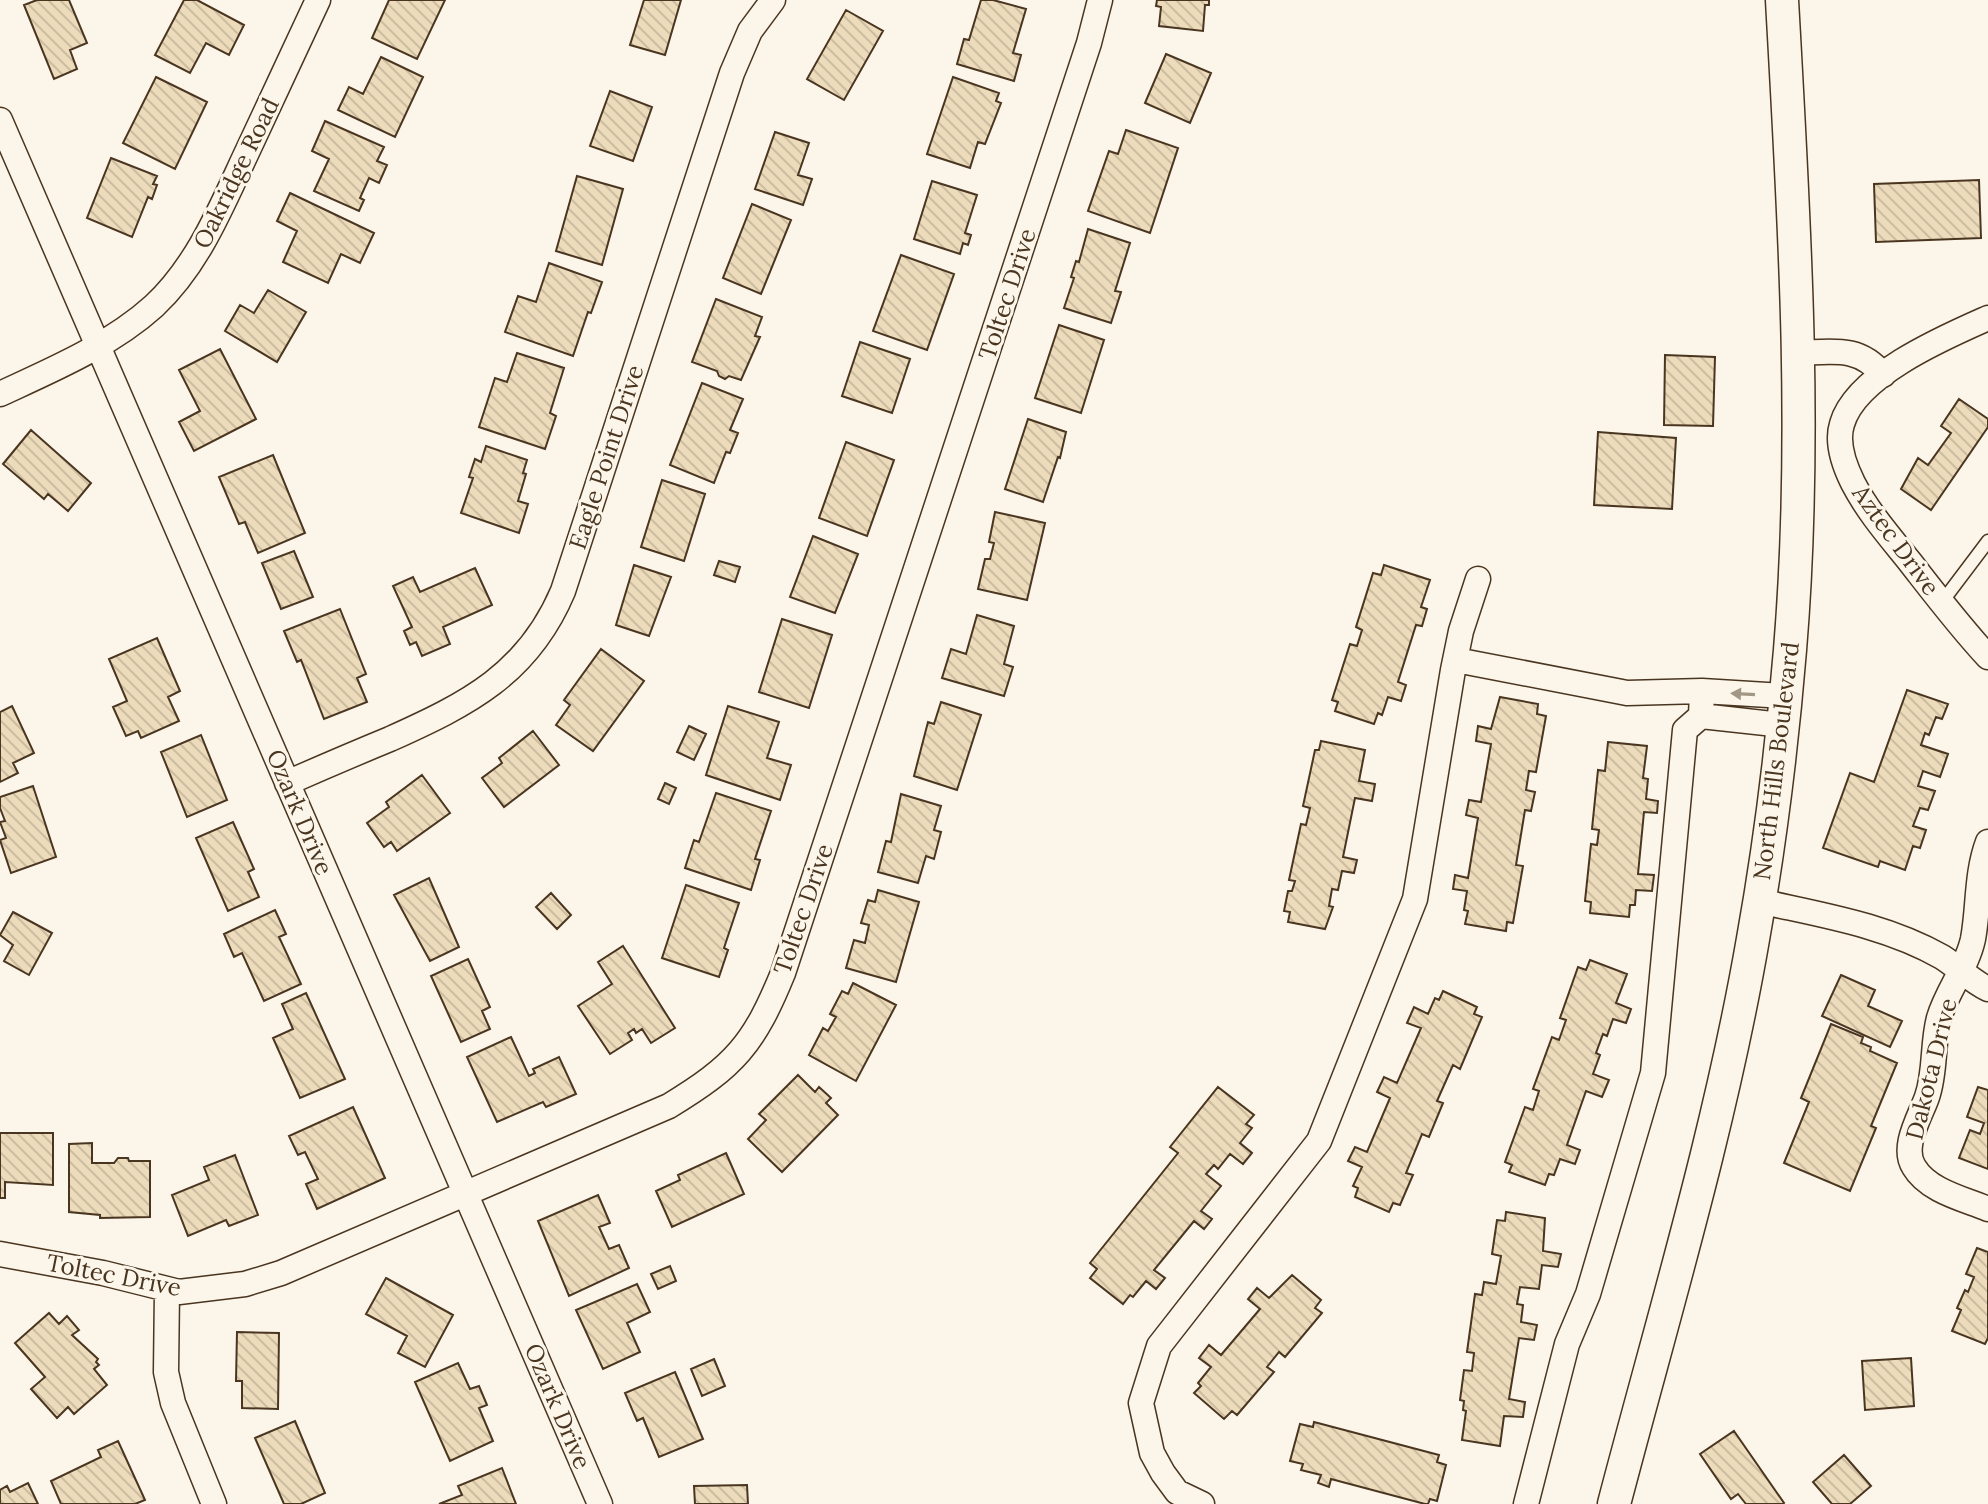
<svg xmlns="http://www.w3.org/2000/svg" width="1988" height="1504" viewBox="0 0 1988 1504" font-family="Lora,serif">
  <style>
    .building { fill: url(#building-back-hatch); stroke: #4a3520; stroke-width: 2 }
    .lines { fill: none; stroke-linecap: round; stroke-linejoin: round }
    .lane-casing { stroke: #4a3520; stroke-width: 15 }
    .street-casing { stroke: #4a3520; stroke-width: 27 }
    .secondary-casing { stroke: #4a3520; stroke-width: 35 }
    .lane { stroke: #fbf6e9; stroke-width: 12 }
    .street { stroke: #fbf6e9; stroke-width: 24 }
    .secondary { stroke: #fbf6e9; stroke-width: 32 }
    .oneway { fill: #a29684 }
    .labels { text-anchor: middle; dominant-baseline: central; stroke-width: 6; stroke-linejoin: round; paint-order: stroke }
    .street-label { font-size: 24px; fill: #4a3520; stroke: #fbf6e9 }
  </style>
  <defs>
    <pattern id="building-back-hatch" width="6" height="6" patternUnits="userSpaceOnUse" patternTransform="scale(2)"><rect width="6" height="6" fill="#ecdcbc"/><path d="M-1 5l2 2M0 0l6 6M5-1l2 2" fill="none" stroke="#ccbda1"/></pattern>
  </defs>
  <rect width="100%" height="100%" fill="#fbf6e9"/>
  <path class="building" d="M37,0H69L87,43L70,50L77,69L54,79L24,5Z
    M184,0H197L244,25L229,55L206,43L190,73L155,55Z
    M389,0H445L417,59L372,38Z
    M644,0H681L665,55L630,45Z
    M981,0H993L1026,9L1013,53L1021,55L1014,81L957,64L964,39L969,40Z
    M1157,0H1209V5H1205L1203,31L1159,26L1161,7L1156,6Z
    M846,10L883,31L844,100L807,79Z
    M1166,54L1211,73L1190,123L1145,103Z
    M381,57L423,77L395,137L338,110L349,87L363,94Z
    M156,77L207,102L175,169L123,143Z
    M953,77L999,93L996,101L1001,103L985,144L978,142L970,168L927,154Z
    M610,91L652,107L633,161L590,146Z
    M325,121L384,147L377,161L387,165L379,183L369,178L360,198L364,200L359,211L314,191L329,159L312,151Z
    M1126,130L1178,148L1150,233L1088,211L1109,151L1118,154Z
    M775,132L809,143L798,175L812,179L803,205L755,189Z
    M111,158L157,176L153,184L157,185L152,199L148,197L132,237L87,218Z
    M577,176L623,189L602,265L556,251Z
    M1979,180L1981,238L1876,242L1874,184Z
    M932,181L977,195L965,233L971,235L968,245L963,243L960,254L914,239Z
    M290,193L374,233L360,263L341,254L328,283L283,262L297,231L277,221Z
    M752,204L791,220L761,294L723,278Z
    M1088,229L1130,243L1115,291L1121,292L1111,323L1064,308L1074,278L1071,277L1076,261L1079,262Z
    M901,255L954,274L927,350L873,331Z
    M549,263L602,282L591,313L588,312L573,356L505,332L518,296L536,302Z
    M268,290L306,312L277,362L225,331L240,305L254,313Z
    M716,299L762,317L755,336L760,337L741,380L729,376L725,379L719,376L717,371L692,362Z
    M1059,325L1104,340L1081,413L1035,398Z
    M860,342L910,359L892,413L842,396Z
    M220,349L256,419L194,451L179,422L200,411L179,370Z
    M517,353L564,368L550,413L556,416L545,449L479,427L495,378L507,382Z
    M1665,355L1715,357L1713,426L1664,425Z
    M702,383L743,399L730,430L738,433L730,453L726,452L714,483L670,465Z
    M1959,399L1988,419V427L1931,510L1901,489L1918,458L1928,465L1951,433L1941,426Z
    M1028,419L1066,432L1060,458L1058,457L1043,502L1005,489Z
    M31,430L91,483L68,511L48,494L44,499L3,464Z
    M1598,432L1676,438L1672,509L1594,505Z
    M846,442L894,460L867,536L819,518Z
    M486,446L527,460L523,473L526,474L518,501L528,504L519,533L461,513L473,478L469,477L475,459L481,462Z
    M273,455L305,533L258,553L245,522L239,524L219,477Z
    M662,480L705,494L684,561L641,547Z
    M995,512L1045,523L1027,600L978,589L985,559H990L994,543L989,542Z
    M813,536L858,554L835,613L790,597Z
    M294,551L313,597L281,609L262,563Z
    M719,561L740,567L735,582L714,575Z
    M634,565L671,577L649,636L616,625Z
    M1384,565L1430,580L1421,607L1427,609L1422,626L1416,625L1398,682L1406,685L1401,701L1388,697L1382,715L1378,713L1374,724L1335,711L1338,702L1332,700L1350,644L1357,646L1362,630L1356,627L1373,573L1381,575Z
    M475,568L492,605L443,627L450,644L422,656L416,642L410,645L404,631L412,627L393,586L413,577L420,592Z
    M340,609L366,674L357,678L367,702L324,719L301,660L297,662L284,631Z
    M977,615L1014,626L1004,664L1013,667L1004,696L942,678L951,649L966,654Z
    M782,619L832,635L809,708L759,692Z
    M157,638L180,691L168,697L179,721L141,738L138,731L126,736L113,707L127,701L109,659Z
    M601,649L644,681L593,751L556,725L570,705L564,700Z
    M1907,690L1948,704L1942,719L1936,717L1929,735L1925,733L1921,745L1948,754L1940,777L1923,771L1918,786L1935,791L1928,810L1920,808L1913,826L1926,830L1920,848L1913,846L1905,870L1880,861L1878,867L1823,848L1850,773L1874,782Z
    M1500,697L1538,704L1537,714L1546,716L1536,772L1529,771L1526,790L1535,792L1531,811L1525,810L1516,865L1523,866L1513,923L1507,922L1506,931L1465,924L1468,911L1464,910L1467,891L1453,889L1455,875L1468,878L1478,818L1466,815L1469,800L1481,802L1491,744L1476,741L1478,726L1491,729Z
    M941,702L981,715L957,790L914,776L928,722L934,724Z
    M12,706L34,753L13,763L18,773L0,782V712Z
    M728,706L779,722L767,758L791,765L780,800L706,775Z
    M689,726L706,734L694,760L677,752Z
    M533,731L559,765L504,807L482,778L502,763L499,758Z
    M201,735L227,800L187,817L161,752Z
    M1321,741L1365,750L1359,781L1375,784L1372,801L1355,798L1343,857L1357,860L1354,873L1342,871L1338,890L1332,889L1329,906L1333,907L1325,929L1288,922L1290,912L1284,911L1288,891H1292L1295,881L1289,880L1301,824L1306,825L1310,808L1303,806L1315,750H1319Z
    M1608,742L1647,746L1643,778L1648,779L1646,799L1658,801L1657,813L1644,812L1638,874L1654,875L1652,891L1636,890L1635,905H1630L1629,917L1590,913L1591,902L1585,901L1591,844L1597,845L1599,830L1592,829L1598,770L1605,771Z
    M422,775L450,813L397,851L391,842L384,847L367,823L389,807L386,802Z
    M665,783L676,788L669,804L658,799Z
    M33,786L56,857L11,873L0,840L6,838L0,822L5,821L0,808V797Z
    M716,793L771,811L755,859L760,860L751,890L685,868L694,840L699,842Z
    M901,794L941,806L934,830L941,832L934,859L926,856L918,883L878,872L886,841L891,842Z
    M233,822L254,869L248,872L259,897L228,911L196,838Z
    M429,878L459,947L430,961L394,895Z
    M686,885L739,903L724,948L728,950L719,977L662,958Z
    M878,890L919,902L896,982L846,968L854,940L865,943L869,925L861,923L868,900L875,902Z
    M551,893L571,915L557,929L536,907Z
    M275,910L286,934L279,937L301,984L264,1001L242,953L234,957L224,934Z
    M13,912L52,933L29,975L4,961L13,945L0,935Z
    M623,946L675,1028L651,1043L642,1029L636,1033L634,1029L628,1033L632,1040L610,1054L578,1006L612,984L598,962Z
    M468,959L490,1007L482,1011L490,1029L461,1042L431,976Z
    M1590,960L1627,974L1616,1003L1631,1009L1626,1023L1613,1019L1607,1036L1603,1034L1596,1053L1600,1055L1593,1074L1609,1080L1602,1097L1586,1091L1567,1145L1580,1150L1575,1164L1560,1159L1554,1175L1549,1174L1545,1185L1509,1172L1512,1165L1505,1162L1525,1107L1533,1110L1539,1091L1533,1089L1552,1037L1559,1040L1566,1020L1560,1018L1578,967L1586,970Z
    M1841,975L1875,990L1868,1006L1902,1021L1890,1047L1822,1016Z
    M853,983L896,1005L856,1081L809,1055L823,1028L828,1031L836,1017L830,1014L842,991L848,994Z
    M1443,991L1477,1007L1474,1014L1482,1017L1460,1069L1453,1065L1437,1101L1443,1103L1429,1137L1422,1134L1406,1173L1413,1175L1400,1205L1393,1203L1389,1212L1355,1197L1358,1188L1353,1186L1362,1167L1348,1161L1355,1147L1367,1152L1390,1098L1377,1092L1384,1077L1397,1083L1421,1028L1407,1023L1414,1007L1428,1014L1435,998L1439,1000Z
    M306,993L345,1079L300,1098L273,1038L293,1029L282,1004Z
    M1831,1024L1863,1037L1861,1043L1871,1047L1870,1051L1897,1063L1871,1126L1876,1128L1850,1191L1784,1163L1809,1102L1801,1098Z
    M511,1037L529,1076L535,1073L533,1069L559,1057L576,1094L546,1107L543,1102L497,1122L467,1057Z
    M798,1075L815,1092L819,1087L831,1098L826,1103L838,1115L782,1172L748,1139L766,1120L759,1114Z
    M1218,1087L1254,1115L1246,1124L1252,1128L1240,1143L1252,1153L1243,1164L1230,1154L1218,1169L1214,1165L1206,1174L1221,1186L1201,1211L1212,1219L1204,1229L1194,1221L1154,1270L1165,1278L1156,1289L1146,1281L1133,1297L1130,1295L1123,1304L1090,1278L1097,1269L1090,1263L1178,1153L1170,1147Z
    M1978,1087L1988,1090V1169L1959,1158L1970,1130L1980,1134L1984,1123L1967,1117Z
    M353,1107L385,1178L317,1209L306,1184L318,1179L305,1152L298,1155L289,1136Z
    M0,1133H53V1185L5,1182V1198H0Z
    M92,1143V1163H114L118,1158H128L129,1161H150V1217L100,1218V1215L69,1212V1144Z
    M726,1153L744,1194L672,1227L656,1191L680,1180L678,1175Z
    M235,1155L258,1215L229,1226L226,1220L188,1236L172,1195L209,1180L204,1167Z
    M598,1195L610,1223L599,1227L609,1249L619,1245L629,1268L569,1296L538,1221Z
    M1506,1212L1545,1218L1543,1251L1561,1254L1558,1267L1542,1265L1539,1289L1520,1287L1517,1304L1523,1305L1521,1322L1537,1325L1534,1340L1519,1338L1509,1399L1525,1402L1523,1417L1504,1416L1500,1446L1462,1440L1466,1411L1463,1410L1464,1401L1460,1400L1464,1370L1472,1371L1474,1353L1467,1352L1475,1294L1482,1295L1484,1282L1496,1284L1501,1256L1492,1254L1497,1220L1505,1221Z
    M1977,1248L1988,1252V1338L1985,1344L1952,1331L1961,1310L1957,1308L1965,1290L1968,1292L1974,1277L1966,1274Z
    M670,1266L676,1281L658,1289L651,1274Z
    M1292,1275L1321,1300L1315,1308L1322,1313L1285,1357L1279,1352L1267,1367L1274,1372L1237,1415L1232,1411L1224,1419L1194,1393L1201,1386L1198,1383L1211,1367L1199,1358L1209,1345L1221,1355L1260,1309L1248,1299L1257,1288L1269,1298Z
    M386,1278L453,1315L425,1367L398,1353L407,1336L366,1314Z
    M637,1284L650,1312L627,1323L640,1352L603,1369L576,1310Z
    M49,1313L59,1324L67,1316L79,1330L72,1335L98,1359L96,1362L99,1365L94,1369L107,1385L74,1414L68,1407L57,1418L31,1389L45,1377L15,1343Z
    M237,1332L279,1333L278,1409L242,1408V1381H236Z
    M1911,1358L1914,1406L1865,1410L1862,1361Z
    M714,1359L725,1386L702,1396L691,1369Z
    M458,1363L470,1389L479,1386L487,1405L479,1408L493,1441L450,1461L415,1382Z
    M675,1372L703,1439L659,1457L643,1418L637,1421L625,1393Z
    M295,1421L325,1493L301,1504H284L255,1438Z
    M1314,1422L1439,1455L1437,1462L1446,1465L1437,1501L1430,1499L1428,1504H1425L1331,1479L1329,1487L1318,1483L1321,1475L1301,1470L1303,1464L1290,1461L1300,1424L1313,1427Z
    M1734,1431L1784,1503L1783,1504H1746L1738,1494L1731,1499L1700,1454Z
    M118,1441L145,1500L135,1504H61L51,1481L101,1457L98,1450Z
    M1844,1455L1871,1486L1850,1504H1832L1813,1482Z
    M502,1468L516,1504H439L462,1495L458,1486Z
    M28,1483L38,1504H0V1490L7,1486L10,1492Z
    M747,1485L748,1504H695L694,1486Z"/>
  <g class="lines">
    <g class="lane-casing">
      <path id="lane" d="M1942,602L1988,541"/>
    </g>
    <g class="street-casing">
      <path id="street" d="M0,120L600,1504
        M1988,318C1945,337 1856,375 1842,424C1836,443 1844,465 1853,483C1868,512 1890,537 1910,562C1935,594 1960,627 1988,657
        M1798,353C1832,352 1859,345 1883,375
        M0,394C52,370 111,345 154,306C199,264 222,205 248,150C271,100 295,50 318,0
        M1456,660L1627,693L1702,691L1701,716L1685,730L1653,1073L1588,1294L1567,1344L1526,1504
        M1702,691L1785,696
        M1701,716L1782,725
        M287,783C321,768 356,753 390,739C468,704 528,674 563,591L732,73L750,31L773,0
        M1988,842C1976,874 1979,907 1973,939C1967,967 1947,991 1939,1018C1932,1044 1936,1071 1927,1097C1920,1117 1901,1147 1914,1167C1928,1191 1964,1199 1988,1209
        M1759,901C1821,915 1886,925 1942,957C1958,967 1971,981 1988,989
        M0,1254L103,1273L179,1292L245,1284L281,1273L669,1106C735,1066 754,1044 783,973L1089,43L1100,0
        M167,1290L166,1372L173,1403L214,1504
        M1202,1504L1177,1492L1163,1473L1152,1453L1141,1403L1159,1346L1319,1141L1415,899L1453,670L1461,631L1478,579"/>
    </g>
    <g class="secondary-casing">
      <path id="secondary" d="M1614,1504C1663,1317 1720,1130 1753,939C1770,844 1782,747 1790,650C1808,434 1794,216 1782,0"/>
    </g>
    <use href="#lane" class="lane"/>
    <use href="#street" class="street"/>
    <use href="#secondary" class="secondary"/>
  </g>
  <defs><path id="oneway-solid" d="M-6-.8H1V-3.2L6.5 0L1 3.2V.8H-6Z" transform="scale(2)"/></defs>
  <use class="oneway" href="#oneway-solid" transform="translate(1743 694) rotate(-177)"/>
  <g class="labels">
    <g class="street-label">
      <text transform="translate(236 173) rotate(-64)">Oakridge Road</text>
      <text transform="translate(1007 294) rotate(-72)">Toltec Drive</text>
      <text transform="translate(606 457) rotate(-72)">Eagle Point Drive</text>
      <text transform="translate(1896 540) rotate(54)">Aztec Drive</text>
      <text transform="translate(1776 761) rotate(-83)">North Hills Boulevard</text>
      <text transform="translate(300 812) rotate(67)">Ozark Drive</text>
      <text transform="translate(803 909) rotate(-71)">Toltec Drive</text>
      <text transform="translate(1931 1069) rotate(-76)">Dakota Drive</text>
      <text transform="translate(114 1275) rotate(11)">Toltec Drive</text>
      <text transform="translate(558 1406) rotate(67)">Ozark Drive</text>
    </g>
  </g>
</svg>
